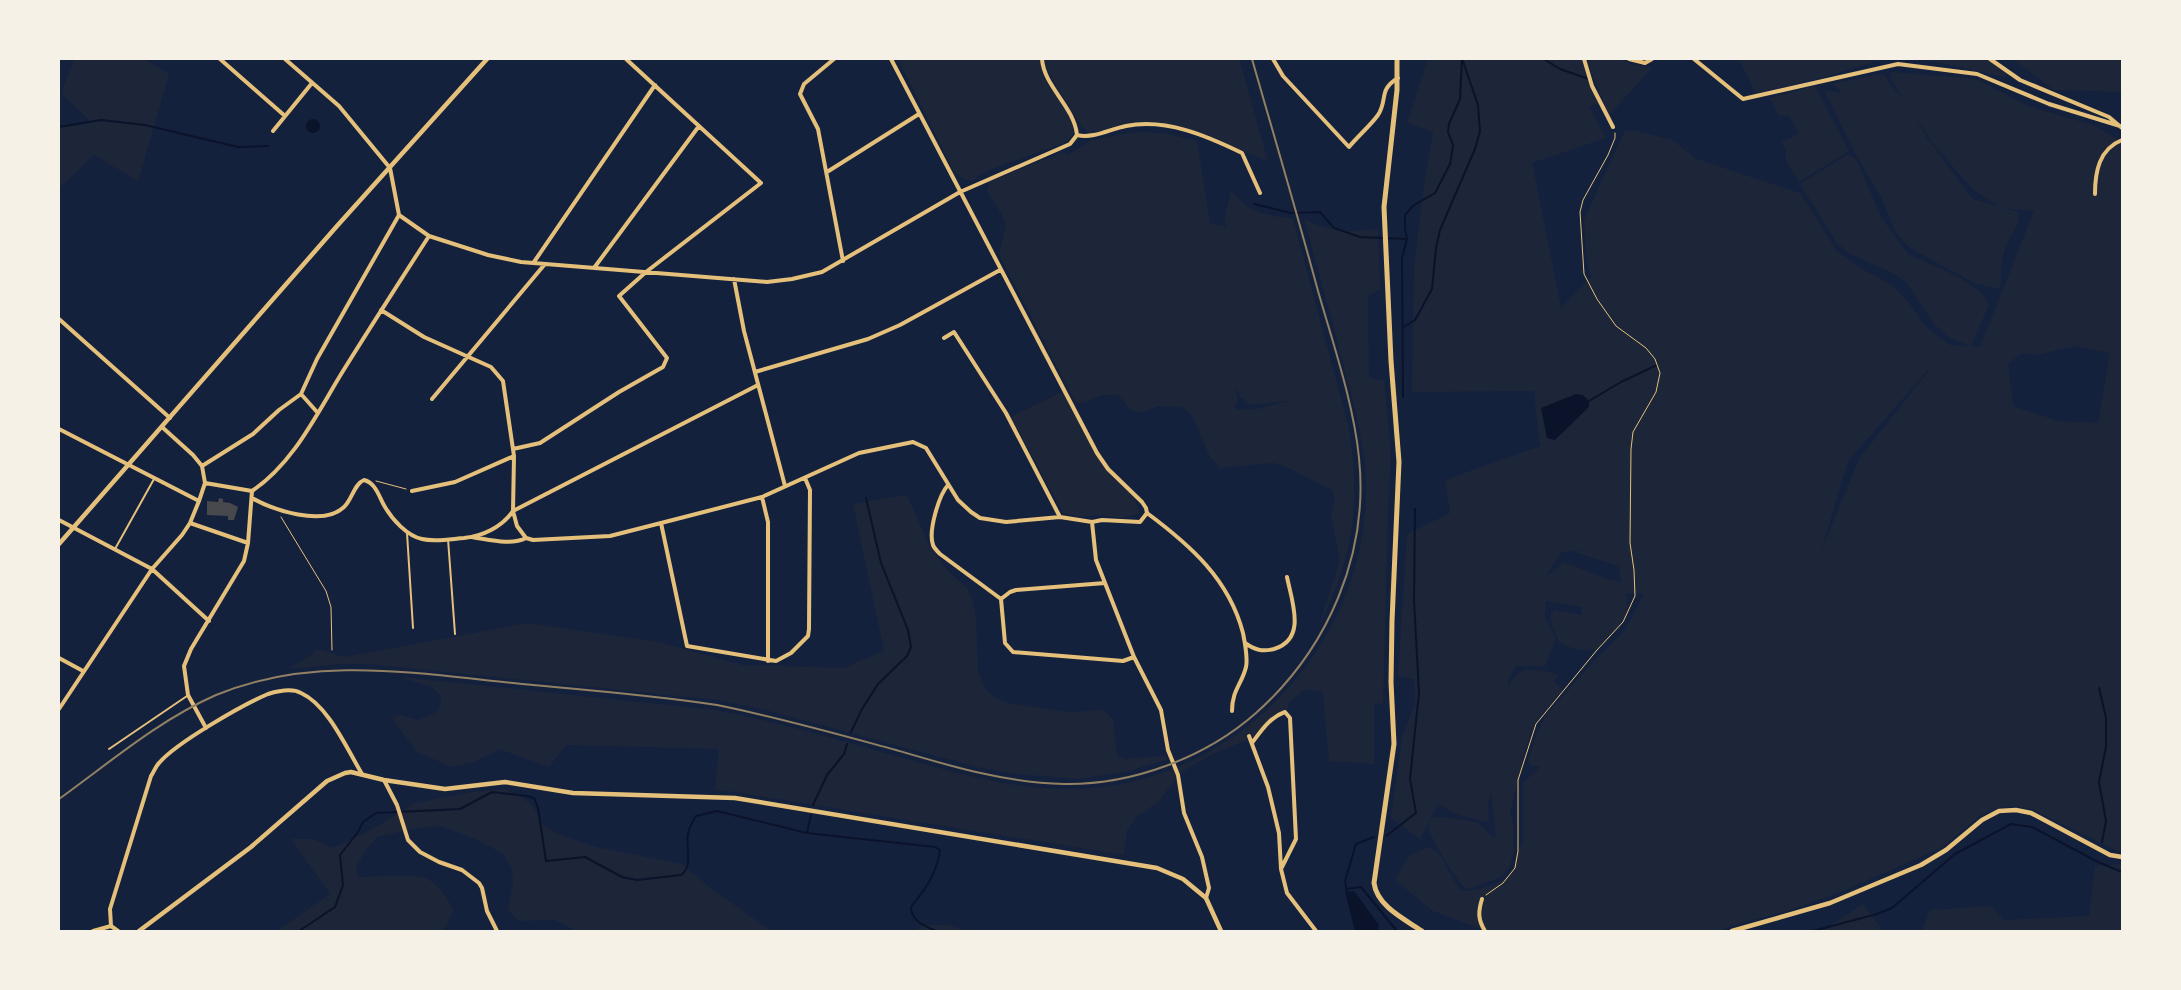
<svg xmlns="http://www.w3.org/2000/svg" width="2181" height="990" viewBox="0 0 2181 990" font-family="Montserrat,sans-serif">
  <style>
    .green { fill: #1d2539; fill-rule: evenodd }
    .water { fill: #0b132b }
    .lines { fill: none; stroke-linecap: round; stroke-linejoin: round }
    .stream { stroke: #0b132b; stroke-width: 2 }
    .building { fill: #48494c }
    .path { stroke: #e5c07b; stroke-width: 1 }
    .service { stroke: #e5c07b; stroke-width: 2 }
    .minor { stroke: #e5c07b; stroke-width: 4 }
    .tertiary { stroke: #e5c07b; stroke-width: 4.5 }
    .secondary { stroke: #e5c07b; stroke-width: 5 }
    .rail { stroke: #918062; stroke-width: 2 }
  </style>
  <rect width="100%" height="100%" fill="#14213d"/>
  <path class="green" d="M74,59H146L169,74L138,181L94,155L63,185L59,186V127L90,121L61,93Z
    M898,59H1040C1041,65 1041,72 1044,78C1053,95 1090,129 1064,143L1000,166L979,175L975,180H965L954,172Z
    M1046,59H1239L1268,161L1176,126L1125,125L1093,133L1088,132L1081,126L1052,79L1046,65Z
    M1428,59H1582L1598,104L1589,106L1606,138L1532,163L1561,308L1593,275L1590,274L1587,261L1584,220L1624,132L1633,130L1672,140L1697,159L1800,193L1837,251L1862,269L1892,285L1909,303L1925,326L1950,345L1969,346L1948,337L1934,324L1906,282L1895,274L1848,253L1836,242L1800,184L1845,156L1850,155L1856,159L1881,217L1908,254L1957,276L1981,292L1989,305L1971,346L1980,347L2034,211L2004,208L2019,212C2020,228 2009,235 2005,249C2000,263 2002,276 2000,289L1974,283L1910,248L1896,233L1881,197L1857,157L1824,90L1840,93L1839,89L1833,84L1880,74L1886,76L1888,82L1905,101L1890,78L1891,72L1976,79L2028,106L2096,126L2122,142V853L2031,809L2012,806L1998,808L1980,816L1941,848L1838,893L1784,912L1740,923L1718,931H1487L1433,911L1395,880L1409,856L1428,847C1447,854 1448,879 1463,891C1480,890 1507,885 1514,866C1517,857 1516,851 1523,844V783L1540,767L1530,765L1528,762L1535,739L1545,716L1595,660L1626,629L1644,593L1626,594C1632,622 1613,631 1596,650C1582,651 1571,649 1559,642C1555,632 1550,625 1551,613L1555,610L1581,615L1582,607L1546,601L1545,617L1556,639L1545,666H1516L1508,680V688C1518,664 1534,669 1557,674V677L1554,681L1562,689V691L1541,715L1533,728L1524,754L1510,812L1514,828L1513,854L1510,866L1502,877L1468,889C1459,886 1431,839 1429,829C1428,826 1429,823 1430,820L1420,839L1391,818L1402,738L1415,703L1414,679L1398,676L1407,534L1450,513L1445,480L1540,446L1534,391L1412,392L1414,266L1423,192L1433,132L1407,123ZM1915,116L1935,146L1962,177L1976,192L2000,207L1973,199L1927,138ZM2075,346L2110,353L2098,423L2058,421L2013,406L2008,364L2022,353L2037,355ZM1937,360L1859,459L1821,551L1848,461ZM1576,394L1547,438L1541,408ZM1583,550L1574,552L1619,566L1621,582L1607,579L1564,562L1548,576L1549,571L1562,552ZM1491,792L1496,837L1494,838L1477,822L1440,817L1430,819L1438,804L1458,815L1489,822L1488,806Z
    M1586,59H1617L1631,64L1652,68L1609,115Z
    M1739,59H1894L1877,61L1822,78L1756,93Z
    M1923,59H1991L2008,73L2004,77Z
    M2013,59H2122V92L2054,90Z
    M1815,86L1849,151L1799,182L1786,160V150L1781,142L1799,134L1790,117L1778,115L1770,98Z
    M1136,132L1164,133L1197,141L1210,223L1227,227L1224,221L1231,191C1252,215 1263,214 1293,219L1348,425C1362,503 1353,558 1318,629L1340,560L1331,515L1335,499L1332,490L1289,468L1273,463L1220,468L1209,455L1192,415L1182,407L1159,406L1143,412H1134L1130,409L1118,395H1101L1084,403L1075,402L999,254L1006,226L1002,215L987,191L990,181L1063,152L1069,155L1091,140ZM1235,386L1240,397L1251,405L1288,401L1257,409L1238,410L1234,406L1238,400Z
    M1304,219C1329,232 1351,232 1378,229L1380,289L1368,296L1369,378L1384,380L1391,454L1388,508L1383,704L1374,703V764L1329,761L1323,692L1305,689L1288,703V709L1274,717L1250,739L1217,752L1189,767L1176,778L1160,800L1137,817L1127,830L1124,855L715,789L719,749L566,745L549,767L499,749L475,762L452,767L417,752L392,718L400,715L418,720L434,714L440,708L441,696L432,687L400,677L716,710C778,722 839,740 899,757C952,772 1007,788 1063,789C1227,792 1365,652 1366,490C1366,450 1356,413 1346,375C1333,323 1318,271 1304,219Z
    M1064,391L1108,471L1134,497L1140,513L1122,518L1100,515L1078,517L1063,513L1011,417Z
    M907,495L928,543L947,570L967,588L972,598L976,618L978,672L985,688L995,698L1012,704L1070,712L1103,710L1113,719L1117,756L1125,760L1131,758L1166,756V760L1128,771L1079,779L1015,774L977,767L758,708L718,700L369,664H338L288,669C298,662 309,658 317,649L345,657L527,623L659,642L742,665L843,668L884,651L853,504Z
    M505,789C522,798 537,803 540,823L557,834L596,847L682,864L714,891L772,931H576L555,920L518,921L508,909L513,883L512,869L503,854L480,841L440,826L417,828L377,837L365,851L356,867L358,877C374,877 412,873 425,878C439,884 448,898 453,910L447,925L441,931H277L330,894L291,839H313L333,848L369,831L415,803L472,792Z
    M2122,864V931H1922L1930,910L1990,906L2004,920L2089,916L2095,866Z
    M1863,904L1883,931H1822Z
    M924,925H949L968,931H915Z"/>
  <path class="water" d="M306 126a7 7 0 1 1 14 0a7 7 0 1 1-14 0Z
    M1576,394L1583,395L1589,401V407L1555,440L1547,438L1541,408Z
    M1354,891L1379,925L1378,931H1355L1345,892Z"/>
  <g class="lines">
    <path class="stream" d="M1544,59L1560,69L1589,79
      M59,127L101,120L145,125L238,147L268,146
      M1254,204L1291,213L1320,212L1334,228L1360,237L1407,239
      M1402,328L1415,320L1432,289L1436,248L1440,230L1475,149L1480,131L1478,105L1463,61
      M1403,397L1402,258L1407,239L1405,229V215L1414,205L1435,193L1450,164L1453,145L1448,132L1449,124L1460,99L1462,59
      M1589,401L1621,382L1657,365
      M2099,688L2106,718V747L2099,782L2106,821L2102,842
      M851,732L862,709L878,684L907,656L911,647L908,630L881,563L866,498
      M813,805L827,775L844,754L847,744
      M807,833L811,815
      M1386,836L1416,813L1410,779L1419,693L1414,600L1415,509
      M1346,889L1361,887L1397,931
      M1347,892L1345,881L1356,844L1374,837
      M299,931L335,907L343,885L340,855L358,832L363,822L376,813L460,809L492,792L527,796L534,798L538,808L546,861L585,857L622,877L637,880L681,875C694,866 685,847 688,834C689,827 693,821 696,816L717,811L807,833L935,847L940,850C937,874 925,889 911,907C911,921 925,926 936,931
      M1813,931L1877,914L1892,908L1955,854L2011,824L2032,827L2098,862L2122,872"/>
  </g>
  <path class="building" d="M219,498L223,499V502L230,503L238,507L234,520H228V516L207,515V501L218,502Z"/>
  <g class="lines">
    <path class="path" d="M376,481L406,489
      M281,517L326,591L331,607L332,650
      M1486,895L1503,883L1515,868L1518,851V780L1536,724L1597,650L1623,622L1635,596L1634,570L1630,543L1631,449L1633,432L1656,392L1660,373L1655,359L1646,348L1616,326L1597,299L1584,274L1580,212L1583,200L1608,155L1615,138V133"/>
    <path class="service" d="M407,533L413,628
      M448,539L455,634
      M115,549L154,479
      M109,749L187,696"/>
    <path class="minor" d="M220,59L285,116
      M834,59L804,84L800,94L818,129L843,261
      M891,59L1097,453L1108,469L1142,502L1146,508L1147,513
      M1273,59L1283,76L1349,147C1358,136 1370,126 1378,115C1388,100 1378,90 1398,78
      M1584,59L1592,86L1613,127
      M1629,59L1645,63L1652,59
      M1694,59L1743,99L1898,64L1977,74L2049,104L2120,126
      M1990,59L2020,80L2109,117L2122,128
      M273,131L312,83
      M1077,135C1094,139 1110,129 1126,126C1166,118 1207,136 1242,153L1260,193
      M827,172L919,114
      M2095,194C2095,172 2099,149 2122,140
      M399,215L429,236L488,255L521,262L767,282L792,279L822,272L960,192L1070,144L1077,135C1074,106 1044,87 1042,59
      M534,262L655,85
      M594,268L699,126
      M734,279L744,331L785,486
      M381,310L424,337L491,367L503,381L514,456L513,511L758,385
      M59,319L170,418
      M944,338L954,332L1006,413L1060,517
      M755,372L868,339L900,325L1000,270
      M301,394L317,412
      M432,399L545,264
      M59,429L199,501
      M513,449L540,443L619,392L663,367L667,358L619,296L646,272L761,183L626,59
      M202,466L253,434L279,410L301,394L317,359L399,215L390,168L339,106L285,59
      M205,483L252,491C294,463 317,413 343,371C371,326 400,281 429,236
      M948,485C939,495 928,531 933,545C934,548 938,552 940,554L1001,599
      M412,491L455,482L514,456
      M762,497L768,522V661
      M252,498C273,510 323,527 344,507C352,500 354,484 364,480C376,483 379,497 385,507C392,519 407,536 422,539C435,542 451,539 464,538C483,536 502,527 513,511L517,526L526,538L533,540L610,536L661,523L762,497L859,453L913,442L926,448L958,500L971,512L980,518L1006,522L1060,517L1092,522L1102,520L1140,522L1147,513
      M1147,513C1190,545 1229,579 1243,633C1245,643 1248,658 1246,667C1242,684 1232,690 1232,711
      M59,520L152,569L209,621
      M1092,522L1096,560L1134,657L1161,710L1168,750L1178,775L1184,813L1202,857L1209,888L1206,898
      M190,523L248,543
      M661,523L687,646L776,661L791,653L808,636L809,629L810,490L805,478
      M471,537C487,539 511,546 526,538
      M1001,599L1005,643L1013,652L1123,661L1134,657
      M1001,599L1010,592L1016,590L1105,583
      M1245,643C1255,650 1262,652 1274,649C1307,639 1292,602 1287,577
      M59,658L83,671
      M59,709L152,569L182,535L190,523L199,501L205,483L202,466L193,455L162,427
      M206,728L188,695L184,666L191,649L244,561L248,543L252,491
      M1249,736L1268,787L1279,833L1281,869L1287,893L1316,931
      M1252,743C1261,731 1270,717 1285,712L1290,718L1296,839L1282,867
      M384,780L397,805L408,840L420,852L439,862L462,870L479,883L482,888L487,911L497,931
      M1482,899C1478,912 1478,920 1485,931
      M93,931L111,926
      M118,931L111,926L110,909L151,776C154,772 155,767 159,763C176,743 242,705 268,694C278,691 292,688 301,693C328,705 347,749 362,774"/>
    <path class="tertiary" d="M59,544L337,226L487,59
      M139,931L251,847L327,781L345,773L351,772L384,780L445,789L505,782L573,793L735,798L1157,868L1183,879L1206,898L1221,931
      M1732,931L1830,903L1921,865L1946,850L1982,820L1999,811L2016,810L2031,813L2110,855L2122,857"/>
    <path class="secondary" d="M1397,59V90L1384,207L1391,361L1399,462L1392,621L1391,682L1394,744L1374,883C1377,906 1404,919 1422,931"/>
    <path class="rail" d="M59,799C109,763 159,720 216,695C314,654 420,674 522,684C587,690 652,695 717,705C777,717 837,734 896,750C950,766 1006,783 1064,784C1132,785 1205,758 1256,713C1328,649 1369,554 1359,458C1354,405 1333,343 1318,291C1297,213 1274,136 1252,59"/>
  </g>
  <rect width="2181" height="990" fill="none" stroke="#f6f1e7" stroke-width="120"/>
</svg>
